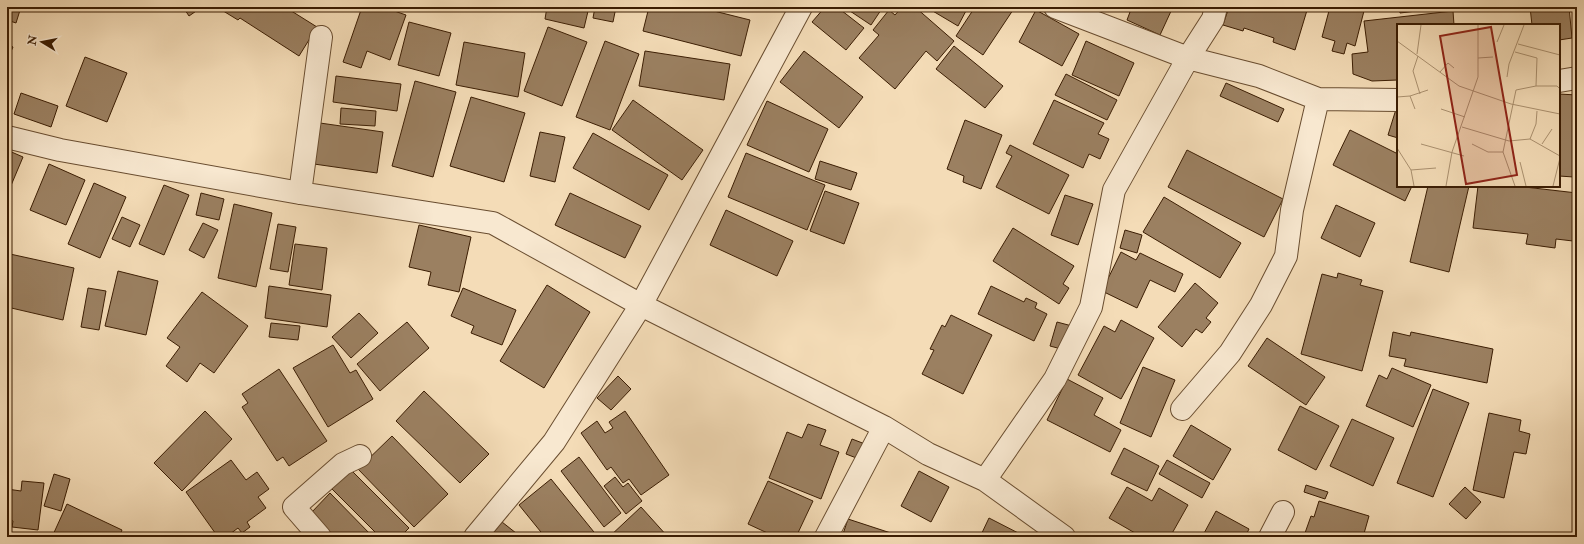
<svg xmlns="http://www.w3.org/2000/svg" width="1584" height="544" viewBox="0 0 1584 544" font-family="'IM FELL Double Pica',serif">
  <style>
    .building { fill: #9b8061; stroke: #3b1d03 }
    .lines { fill: none; stroke-linecap: round; stroke-linejoin: round }
    .minor-casing { stroke: #694d30; stroke-width: 24 }
    .minor { stroke: #f8e8d0; stroke-width: 22 }
    .inset-road { fill: none; stroke: #aa906f; stroke-width: 1 }
    .view { fill: #8f2418; fill-opacity: 0.15; stroke: #8f2418; stroke-width: 2 }
    .inset-edge { fill: none; stroke: #3b1d03; stroke-width: 2 }
  </style>
  <rect width="100%" height="100%" fill="#f4dcb7"/>
  <filter id="stains"><feTurbulence type="fractalNoise" baseFrequency=".005" numOctaves="4"/><feColorMatrix values="0 0 0 0 .2 0 0 0 0 .09 0 0 0 0 .02 0 0 0 .5 -.17"/></filter>
  <radialGradient id="worn" r=".72"><stop offset=".6" stop-color="#630" stop-opacity="0"/><stop offset="1" stop-color="#630" stop-opacity=".3"/></radialGradient>
  <path class="building" d="M7,7H21L16,23L7,20Z
    M183,7H202L189,16Z
    M221,7H285L317,27L299,56L240,18L238,20L220,9Z
    M362,7H383L406,15L390,60L367,51L361,68L343,62Z
    M498,7H522V11Z
    M547,7H589L584,28L545,19Z
    M595,7H616L613,22L593,18Z
    M649,7H698L750,20L741,56L643,31Z
    M825,7H837L864,28L846,50L812,22Z
    M844,7H883L871,25Z
    M902,7H915L954,41L937,61L926,51L895,89L859,58L879,35L873,30L889,10L895,15Z
    M926,7H968L958,26Z
    M975,7H1015L983,55L956,36Z
    M1118,7H1168L1172,9L1160,35L1127,20L1130,12Z
    M1229,7H1308L1295,50L1273,42L1274,38L1244,28L1243,31L1223,25Z
    M1330,7H1365L1355,46L1347,43L1344,54L1332,51L1335,41L1322,37Z
    M1399,7H1449L1400,13Z
    M1530,7H1569L1572,38L1559,40V25H1532Z
    M1036,10L1079,34L1062,66L1019,42Z
    M1453,11L1454,25H1398V80L1372,81L1353,74L1352,54L1368,52L1364,21Z
    M409,22L451,33L439,76L398,65Z
    M548,27L587,42L562,106L524,91Z
    M605,41L639,54L610,130L576,117Z
    M1086,41L1134,63L1119,96L1072,75Z
    M464,42L525,53L518,97L456,85Z
    M7,44L13,47L7,60Z
    M954,46L1003,86L985,108L936,69Z
    M645,51L730,64L724,100L639,86Z
    M804,51L863,97L839,128L780,82Z
    M85,57L127,73L107,122L66,106Z
    M1066,74L1117,100L1107,120L1055,95Z
    M336,76L401,84L397,111L333,102Z
    M415,81L456,92L433,177L392,166Z
    M1226,83L1284,109L1278,122L1220,96Z
    M21,93L58,106L51,127L14,114Z
    M1559,94L1577,95V134L1574,177L1559,176Z
    M471,97L525,113L504,182L450,166Z
    M633,100L703,150L682,180L612,130Z
    M1054,100L1104,123L1098,134L1109,139L1100,159L1089,154L1083,168L1033,144Z
    M767,101L828,129L809,172L747,145Z
    M1397,106H1398V138L1388,135Z
    M341,108L376,111L375,126L340,124Z
    M965,120L1002,135L981,189L963,182L964,176L947,169Z
    M320,123L383,132L377,173L314,164Z
    M1350,130L1398,154V186H1412L1405,201L1333,165Z
    M540,132L565,137L555,182L530,176Z
    M593,133L668,175L649,210L573,168Z
    M1010,145L1069,175L1049,214L996,187L1012,156L1006,153Z
    M7,150L23,157L7,195Z
    M1187,150L1283,199L1264,237L1168,187Z
    M746,153L825,185L807,230L728,197Z
    M820,161L857,173L851,190L815,179Z
    M49,164L85,180L66,225L30,210Z
    M94,183L126,197L100,258L68,244Z
    M164,185L189,195L164,255L139,244Z
    M1428,186H1469L1449,272L1410,262Z
    M1478,186H1516L1577,193V225H1574L1573,241L1556,239L1555,248L1526,244L1528,234L1473,228Z
    M825,191L859,203L844,244L810,231Z
    M201,193L224,199L219,220L196,215Z
    M570,193L641,226L625,258L555,225Z
    M1065,195L1093,204L1078,245L1051,235Z
    M1164,197L1241,243L1220,278L1143,232Z
    M234,204L272,213L256,287L218,278Z
    M1336,205L1375,223L1360,257L1321,238Z
    M726,210L793,241L777,276L710,245Z
    M122,217L140,225L130,247L112,239Z
    M203,223L218,230L204,258L189,250Z
    M278,224L296,227L288,272L270,269Z
    M419,225L471,237L459,292L428,285L431,272L409,267Z
    M1013,228L1074,266L1063,284L1069,288L1059,304L993,261Z
    M1125,230L1142,235L1137,253L1120,248Z
    M295,244L327,248L322,290L289,285Z
    M1121,252L1136,260L1140,253L1183,274L1175,292L1150,280L1137,308L1102,291Z
    M10,254L74,268L63,320L7,307V263Z
    M118,271L158,281L146,335L105,326Z
    M1338,273L1362,280L1360,285L1383,291L1362,371L1301,354L1322,274L1337,278Z
    M1195,283L1218,303L1206,318L1211,322L1202,333L1196,329L1182,347L1158,327Z
    M547,285L590,312L544,388L500,361Z
    M269,286L331,295L327,327L265,318Z
    M991,286L1024,302L1026,298L1037,303L1035,308L1047,314L1034,341L978,314Z
    M88,288L106,291L99,330L81,327Z
    M463,288L516,310L502,345L471,333L474,326L451,316Z
    M202,292L248,326L214,373L200,363L187,382L166,366L180,347L167,338Z
    M359,313L378,333L351,358L332,337Z
    M951,315L992,335L963,394L922,374L934,350L930,349L942,325L945,327Z
    M1121,320L1154,338L1121,399L1078,375L1104,326L1115,332Z
    M407,322L429,348L380,391L357,364Z
    M1057,322L1072,326L1065,350L1050,346Z
    M271,323L300,326L298,340L269,337Z
    M1393,332L1410,336L1411,332L1493,349L1487,383L1404,366L1406,359L1389,356Z
    M1267,338L1325,377L1306,405L1248,366Z
    M333,345L350,373L356,370L373,399L328,427L293,368Z
    M1143,367L1175,380L1151,437L1120,423Z
    M1392,368L1431,385L1413,427L1366,406L1379,375L1387,379Z
    M279,369L327,441L289,466L283,457L277,461L242,407L248,403L242,394Z
    M618,376L631,389L611,410L597,398Z
    M1067,379L1103,398L1094,415L1121,430L1110,452L1047,420Z
    M1433,389L1469,403L1433,497L1397,483Z
    M424,391L489,454L460,483L396,421Z
    M1300,406L1339,426L1316,470L1278,450Z
    M205,411L232,439L182,491L154,463Z
    M625,411L669,475L641,495L629,479L623,483L611,467L607,470L581,433L597,421L605,433L613,428L609,422Z
    M1489,413L1521,420L1519,431L1530,434L1526,454L1514,452L1504,498L1473,490Z
    M1352,419L1394,438L1373,486L1330,466Z
    M808,424L826,430L820,445L839,452L821,499L769,478L787,432L802,438Z
    M1191,425L1231,449L1213,480L1173,456Z
    M392,436L448,494L414,527L358,469Z
    M852,439L865,444L859,459L846,454Z
    M1124,448L1159,466L1147,491L1111,474Z
    M579,457L621,513L604,527L561,471Z
    M231,460L246,480L257,472L269,489L258,497L266,508L247,522L250,527L242,533L238,528L226,537H218L186,492Z
    M1167,460L1210,483L1202,498L1159,474Z
    M351,470L409,528L400,537H380L332,489Z
    M919,471L949,487L931,522L901,506Z
    M54,474L70,479L61,511L44,506Z
    M615,477L623,487L628,483L642,501L626,514L604,486Z
    M551,479L598,537H545L519,505Z
    M22,481L44,483L38,530L12,527L13,521L7,519V489L21,491Z
    M768,481L813,501L796,537H776L748,524Z
    M1306,485L1328,492L1325,499L1304,492Z
    M1127,487L1152,501L1159,488L1188,505L1170,537H1132L1135,533L1109,518Z
    M1465,487L1481,502L1466,519L1449,504Z
    M330,493L373,537H335L311,513Z
    M1319,501L1369,516L1363,537H1316L1305,533L1311,516L1314,517Z
    M67,504L122,530L119,537H52Z
    M641,507L668,537H609Z
    M1216,511L1249,529L1245,537H1202Z
    M989,518L1026,537H980Z
    M848,519L903,537H842Z
    M502,522L521,537H490Z
    M7,531L11,532L9,537H7Z"/>
  <g class="lines">
    <g class="minor-casing">
      <path id="minor" d="M1055,7L1188,58L1259,76L1318,99L1398,100
        M1559,81L1577,78
        M7,137L60,150L300,193L493,223L641,305L884,427L928,454L985,480L1064,537
        M300,193L321,37
        M1182,409L1230,353L1261,305L1286,256L1292,210L1318,99
        M985,480L1055,379L1091,307L1114,190L1188,58L1213,19L1216,7
        M320,537L294,507L343,464L360,456
        M475,537L554,442L641,305L801,7
        M826,537L884,427
        M1270,537L1283,512"/>
    </g>
    <use href="#minor" class="minor"/>
  </g>
  <g transform="translate(1397 24)">
    <rect width="163" height="163" fill="#f4dcb7"/>
    <path class="inset-road" d="M0,17L62,62L114,80L163,90M100,18L107,1M121,20L163,31M118,28L140,34L139,62M20,30L24,1M21,32L16,47L23,70M81,34L96,33M43,48L51,39L57,44M110,53L112,40L127,1M13,72L18,85M0,73L13,72L31,66M44,85L68,93M65,103L112,117L133,115L163,132M133,115L139,100L140,87M24,120L67,132M75,120L91,128H106M145,120L155,105M0,124L14,146L17,162M123,138L129,162M14,146L39,144M49,162L55,128L81,53V1M118,162L106,128L119,66L139,62H160L163,65M156,162L163,134"/>
    <path class="view" d="M94,3L120,151L69,160L43,12Z"/>
    <rect width="163" height="163" class="inset-edge"/>
  </g>
  <rect width="1584" height="544" fill="none" stroke="#f4dcb7" stroke-width="24"/>
  <rect x="8" y="8" width="1568" height="528" fill="none" stroke="#3b1d03" stroke-width="2"/>
  <rect x="12" y="12" width="1560" height="520" fill="none" stroke="#3b1d03"/>
  <g transform="translate(42 42) rotate(280)" stroke="#f8e8d0" stroke-width="3" paint-order="stroke">
  <path d="M0-3L7 15L0 10L-7 15Z" fill="#3b1d03"/>
  <text y="-6" font-size="11" font-weight="bold" text-anchor="middle" fill="#3b1d03">N</text>
  </g>
  <rect width="100%" height="100%" filter="url(#stains)"/>
  <rect width="100%" height="100%" fill="url(#worn)"/>
</svg>
